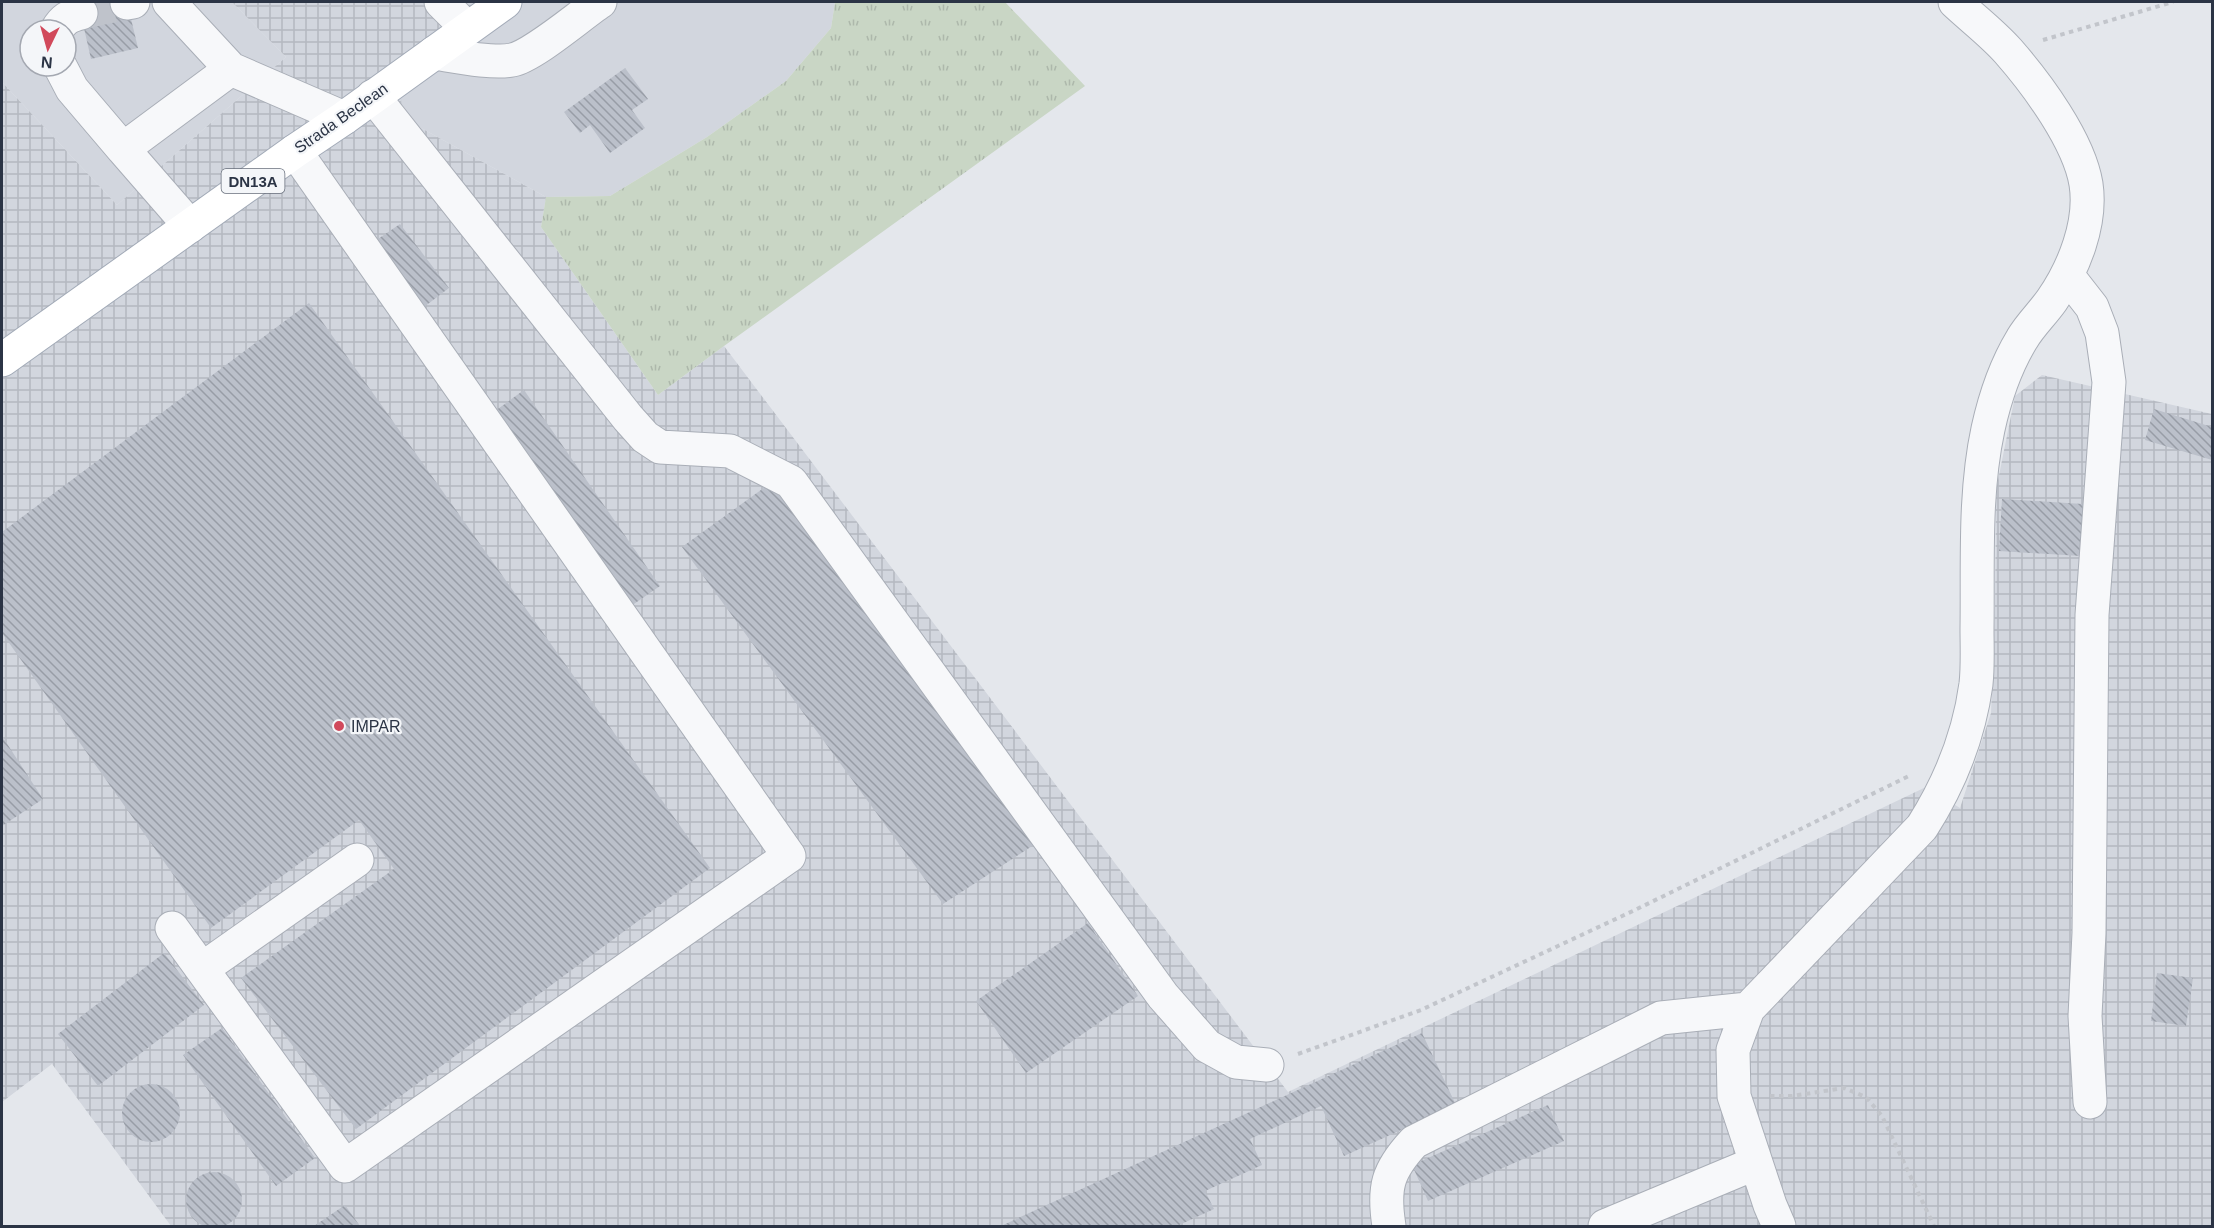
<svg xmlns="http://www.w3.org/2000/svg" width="2214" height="1228" viewBox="0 0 2214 1228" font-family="Arial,sans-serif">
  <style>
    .built { fill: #d2d6de; fill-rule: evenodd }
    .industrial { fill: url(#industrial-grid) }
    .grass { fill: url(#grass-tufts) }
    .building { fill: url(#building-back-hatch) }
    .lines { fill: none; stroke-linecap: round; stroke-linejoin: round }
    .minor-tunnel { stroke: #bfc3cb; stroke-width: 33; stroke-dasharray: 33 16; stroke-linecap: butt }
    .minor-casing { stroke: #a9aeb7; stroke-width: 35 }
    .major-casing { stroke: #a3abb8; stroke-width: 35 }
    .path { stroke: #c2c5cb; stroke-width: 4; stroke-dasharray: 4.5 4.5; stroke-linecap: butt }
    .minor { stroke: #f7f8fa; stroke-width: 33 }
    .major { stroke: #fff; stroke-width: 33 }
    .poi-dot { fill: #d1495b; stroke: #f4f6f9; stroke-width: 2 }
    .labels { text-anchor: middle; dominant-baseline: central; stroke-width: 4.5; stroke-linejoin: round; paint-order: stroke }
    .shield { fill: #f4f6f9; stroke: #676e7b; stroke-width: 1.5 }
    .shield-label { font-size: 15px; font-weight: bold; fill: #2b3445 }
    .street-label { font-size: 16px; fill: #2b3445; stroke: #f4f6f9 }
    .poi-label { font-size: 16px; fill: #2b3445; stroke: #f4f6f9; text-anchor: start }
  </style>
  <defs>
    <pattern id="industrial-grid" width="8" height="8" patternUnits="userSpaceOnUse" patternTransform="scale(1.5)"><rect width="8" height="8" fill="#d2d6de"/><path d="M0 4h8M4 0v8" fill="none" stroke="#b4b8c0"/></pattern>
    <pattern id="grass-tufts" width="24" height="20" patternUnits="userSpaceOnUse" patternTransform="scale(1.5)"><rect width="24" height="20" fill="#c9d6c5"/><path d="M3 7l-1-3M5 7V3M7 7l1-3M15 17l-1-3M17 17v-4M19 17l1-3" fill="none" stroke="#adb8ab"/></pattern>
    <pattern id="building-back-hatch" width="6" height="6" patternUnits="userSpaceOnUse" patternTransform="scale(1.5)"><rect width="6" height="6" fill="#bbc0ca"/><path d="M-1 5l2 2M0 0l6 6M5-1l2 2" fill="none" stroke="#989da6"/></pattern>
  </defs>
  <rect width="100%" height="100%" fill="#e4e7ec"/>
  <path class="built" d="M2,2H232L286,57L117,205L2,82ZM30,30H66V66H30Z
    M523,2H835L831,28L786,81L707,137L610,196L546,197L403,118L400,90Z"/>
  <path class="industrial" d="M232,2H523L400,89L403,118L546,197L541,227L658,395L724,346L1288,1092L1926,787L1960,808L1991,713L1995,607L1996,490L2015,396L2042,375L2212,414V1226H171L52,1064L2,1102V82L117,205L286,57Z"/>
  <path class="grass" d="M835,2H1005L1085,86L724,346L658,395L541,227L546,197L610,196L707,137L786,81L831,28Z"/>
  <path class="building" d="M78,2H127L138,48L91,59Z
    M625,68L648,99L632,110L645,128L610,153L590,125L580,133L564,112Z
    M400,224L449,288L424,307L375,241Z
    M309,303L710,868L356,1129L241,978L394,869L359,820L211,928L2,633V532Z
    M524,390L660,586L631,606L495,411Z
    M2154,409L2212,427V460L2145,440Z
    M772,482L1040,841L943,904L682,547Z
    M2002,499L2083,504L2081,556L1999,551Z
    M2,736L43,799L2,826Z
    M1088,923L1138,996L1026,1073L976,1001Z
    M164,953L204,1005L98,1086L58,1034Z
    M2157,973L2193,978L2186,1026L2151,1021Z
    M222,1028L315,1158L276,1186L183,1055Z
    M1422,1033L1456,1105L1344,1156L1321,1106L1250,1139L1262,1165L1205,1191L1214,1209L1177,1226H1001Z
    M122 1113a29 29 0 1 1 58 0a29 29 0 1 1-58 0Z
    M1548,1105L1564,1141L1428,1201L1412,1165Z
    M186 1200a28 28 0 1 1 56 0a28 28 0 1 1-56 0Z
    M345,1205L360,1226H314Z"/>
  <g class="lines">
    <path class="minor-tunnel" d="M81,13L127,3"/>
    <g class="minor-casing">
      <path id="minor" d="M169,2L231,69
        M441,2L467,28
        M127,3L133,2
        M57,30C63,19 69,16 81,13
        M434,53C454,56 493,64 512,60C533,56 579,16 600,2
        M60,66L72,89L123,149
        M373,96L628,418L645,437L660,447L730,451L791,482L1163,996L1207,1046L1236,1062L1267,1065
        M190,226L123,149L231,69L344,118
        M2067,275L2092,307L2102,333L2109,382L2092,615L2089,933L2085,1016L2090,1102
        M172,928L345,1166L789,856L295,151
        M202,969L357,860
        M1389,1226C1383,1188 1387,1171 1414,1142L1661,1018L1748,1009
        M1605,1226L1756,1163
        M1779,1226L1770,1205L1734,1096L1733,1050L1748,1009L1922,827C1950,783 1969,736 1976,684C1978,666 1977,647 1977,629C1978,563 1974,494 1988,429C1995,397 2005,367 2022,339C2030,325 2043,313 2052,300C2074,268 2092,223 2086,184C2079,141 2037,84 2008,51C1992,33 1972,18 1955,2"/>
    </g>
    <g class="major-casing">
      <path id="major" d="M2,360L295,151L344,118L505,2"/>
    </g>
    <path class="path" d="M2043,40L2173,2
      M1298,1054L1421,1010L1635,910L1911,775
      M1770,1096H1792L1844,1088L1866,1097L1882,1116L1934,1226"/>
    <use href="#minor" class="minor"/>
    <use href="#major" class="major"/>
  </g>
  <circle class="poi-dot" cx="339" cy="726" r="6"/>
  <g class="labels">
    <rect class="shield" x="221.5" y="169" width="63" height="24" rx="4.5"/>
    <g class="shield-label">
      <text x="253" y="181">DN13A</text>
    </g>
    <g class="street-label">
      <text transform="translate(341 118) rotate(-35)">Strada Beclean</text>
    </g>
    <g class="poi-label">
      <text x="351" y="726">IMPAR</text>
    </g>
  </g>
  <rect width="2214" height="1228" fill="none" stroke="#2b3445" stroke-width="6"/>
  <g transform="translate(48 48) rotate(185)"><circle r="28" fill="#f4f6f9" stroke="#a4a8b1" stroke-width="1.5"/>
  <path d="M0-4.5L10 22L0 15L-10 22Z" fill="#d1495b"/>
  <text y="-9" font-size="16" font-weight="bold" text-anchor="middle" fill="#2b3445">N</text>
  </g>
</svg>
